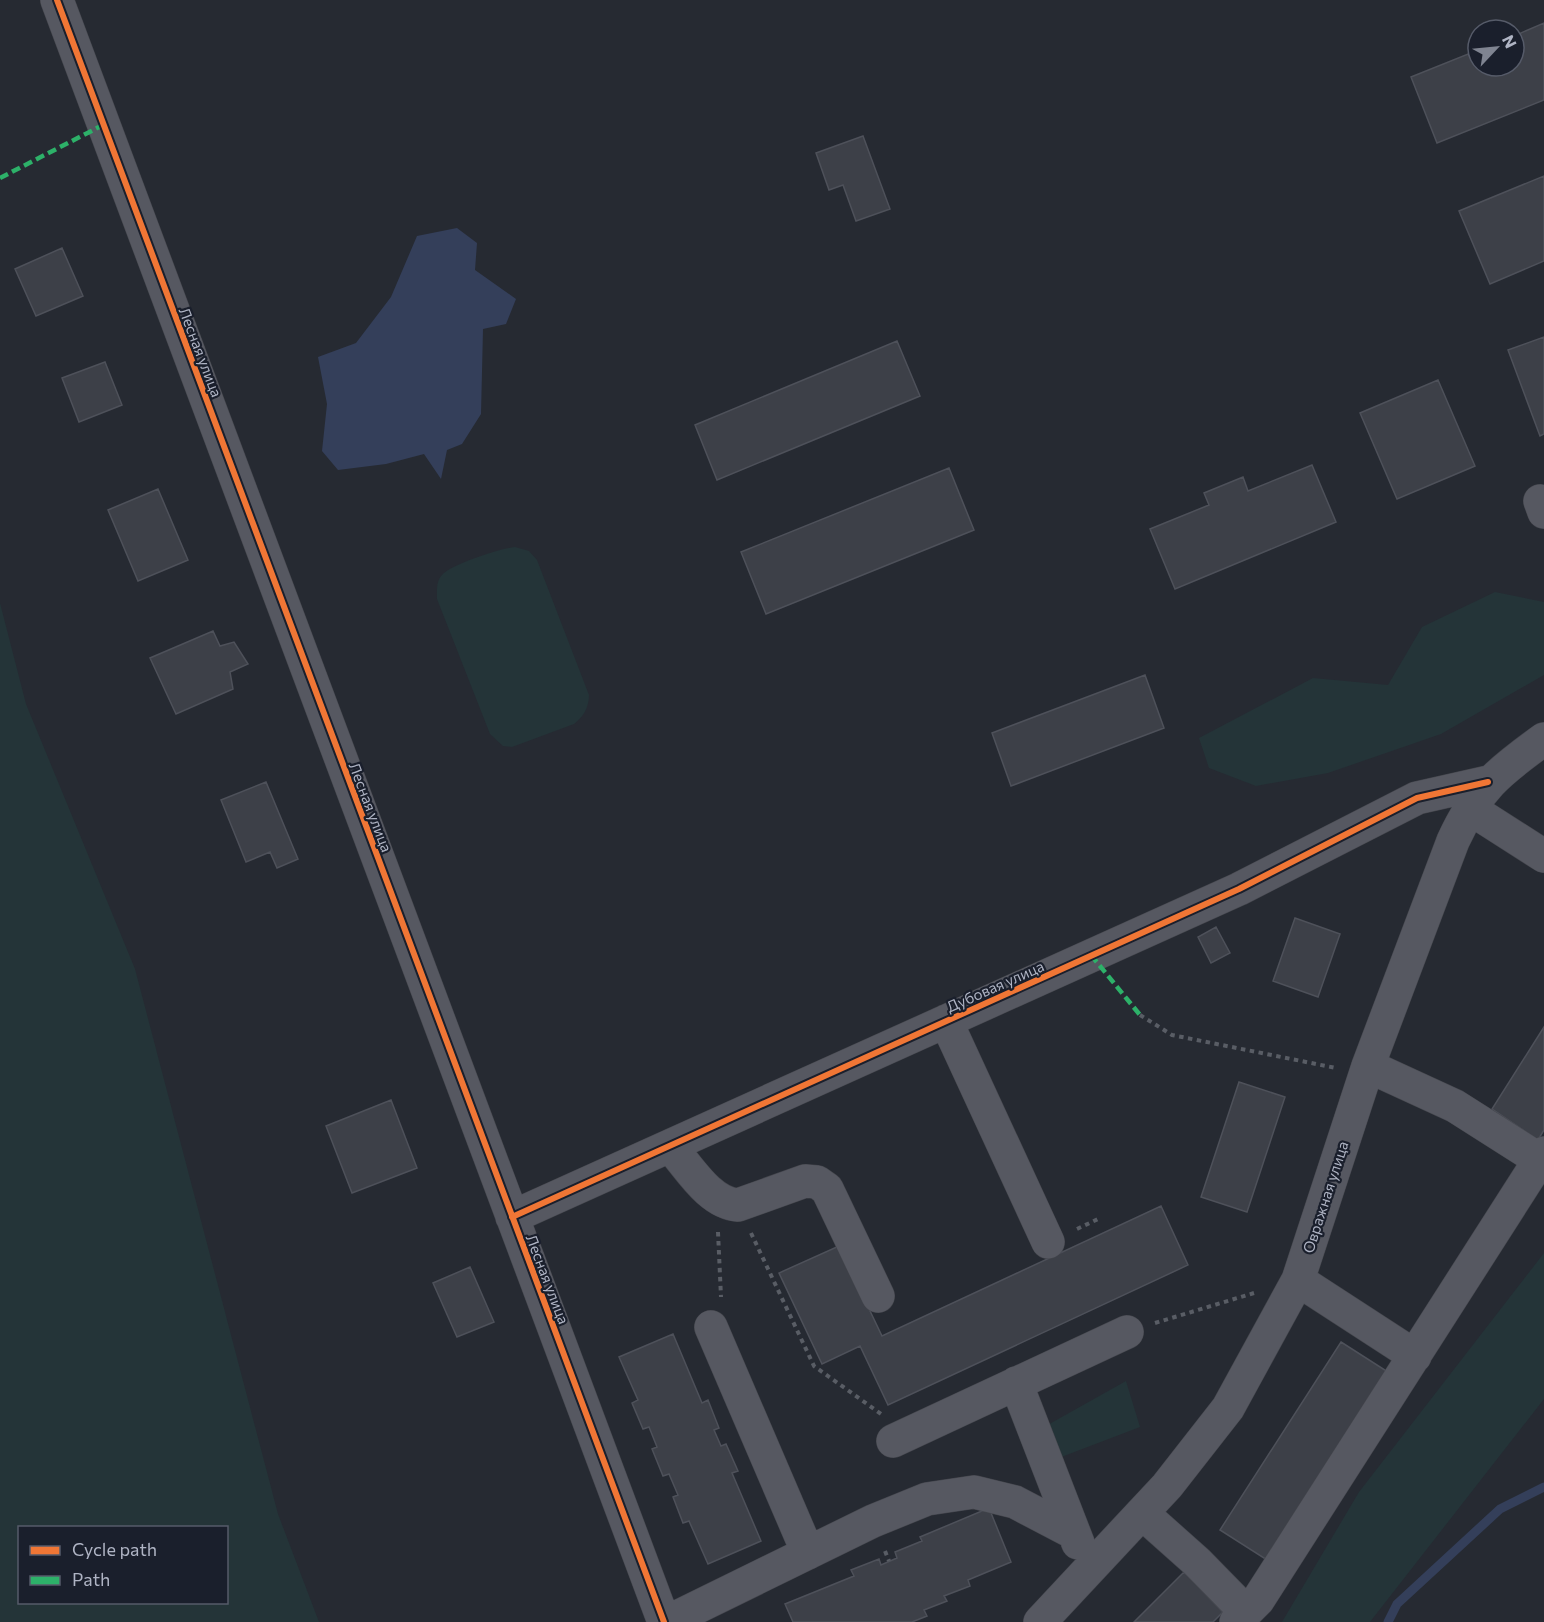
<svg xmlns="http://www.w3.org/2000/svg" width="1544" height="1622" viewBox="0 0 1544 1622" font-family="Commissioner,sans-serif">
  <style>
    .green { fill: #243438; fill-rule: evenodd }
    .water { fill: #343f5a }
    .lines { fill: none; stroke-linecap: round; stroke-linejoin: round }
    .stream { stroke: #343f5a; stroke-width: 9 }
    .building { fill: #3d4048; stroke: #4e515a; stroke-width: 1.5 }
    .minor-casing { stroke: #44464d; stroke-width: 34 }
    .path { stroke: #595d65; stroke-width: 4; stroke-dasharray: 4.5 4.5; stroke-linecap: butt }
    .minor { stroke: #565861; stroke-width: 33 }
    .quiet { stroke: #2db169; stroke-width: 4.5; stroke-dasharray: 9 4.5; stroke-linecap: butt }
    .cycleway-casing { stroke: #1a1f2c; stroke-width: 10 }
    .cycleway { stroke: #f07635; stroke-width: 6 }
    .labels { text-anchor: middle; dominant-baseline: central; stroke-width: 4.5; stroke-linejoin: round; paint-order: stroke }
    .street-label { font-size: 15px; fill: #afb4c4; stroke: #1a1f2c }
  </style>
  <rect width="100%" height="100%" fill="#262a32"/>
  <path class="green" d="M515,547L529,551L537,560L589,695C589,708 583,717 574,724L512,747L503,746L490,734L437,599C437,591 436,581 442,575C452,564 499,549 515,547Z
    M1495,592L1544,602V675L1441,734L1328,773L1256,786L1209,768L1199,738L1313,678L1388,685L1422,627Z
    M0,603L26,704L135,969L278,1514L319,1622H0ZM20,1528H226V1602H20Z
    M1544,1253V1399L1370,1622H1282L1359,1492Z
    M1126,1381L1140,1427L1056,1459L1044,1427Z"/>
  <path class="water" d="M457,228L477,243L475,270L516,299L506,324L483,329L481,414L462,444L447,450L441,479L424,454L386,464L338,470L322,451L327,404L318,357L356,343L391,297L417,236Z"/>
  <g class="lines">
    <path class="stream" d="M1388,1622L1397,1604L1500,1509L1544,1487"/>
  </g>
  <path class="building" d="M1544,23V100L1437,143L1411,77L1478,50V66H1514V36Z
    M863,136L890,209L856,221L843,185L829,190L816,153Z
    M1544,176V261L1490,284L1459,211Z
    M62,248L83,296L36,316L15,269Z
    M1544,337V434L1540,436L1508,350Z
    M897,341L920,396L717,480L695,425Z
    M105,362L122,405L79,422L62,378Z
    M1438,380L1475,466L1397,499L1360,413Z
    M1312,465L1336,522L1175,589L1150,529L1209,505L1204,493L1243,477L1248,491Z
    M949,468L974,530L766,614L741,552Z
    M158,489L188,560L138,581L108,510Z
    M213,631L220,646L234,642L248,664L230,672L233,689L176,714L150,658Z
    M1145,675L1164,728L1011,786L992,733Z
    M266,782L298,859L277,868L270,852L246,862L221,800Z
    M1295,918L1340,934L1318,997L1273,981Z
    M1216,927L1230,953L1211,963L1198,937Z
    M1544,1027V1130L1538,1140L1492,1109Z
    M1239,1082L1285,1097L1247,1212L1201,1197Z
    M391,1100L417,1168L352,1193L326,1126Z
    M1161,1206L1188,1265L888,1405L860,1346L822,1364L779,1273L839,1246L882,1336Z
    M470,1267L494,1322L457,1337L433,1283Z
    M673,1334L702,1403L708,1400L719,1428L714,1430L721,1446L726,1444L738,1471L732,1473L761,1541L708,1564L689,1521L683,1523L673,1497L678,1495L669,1474L663,1476L652,1449L657,1447L649,1427L643,1429L632,1403L638,1400L619,1357Z
    M1341,1342L1388,1372L1267,1560L1220,1530Z
    M989,1508L1011,1562L968,1580L970,1586L944,1596L947,1601L924,1610L927,1616L912,1622H793L785,1604L854,1576L851,1570L879,1559L881,1565L897,1558L895,1552L922,1541L920,1537Z
    M1184,1572L1223,1612L1213,1622H1134Z"/>
  <g class="lines">
    <g class="minor-casing">
      <path id="minor" d="M57,0L664,1622
        M1540,501L1544,512
        M1469,808L1544,856
        M946,1021L1048,1242
        M1368,1066L1455,1106L1540,1160
        M670,1146C689,1167 709,1203 738,1205L805,1181L817,1182L827,1189L878,1296
        M512,1217L1239,889L1417,798L1488,782
        M1298,1280L1415,1356
        M711,1327L808,1553
        M1016,1383L1078,1543
        M893,1441L1127,1332
        M1142,1513L1197,1562L1246,1612
        M667,1622L873,1521L927,1499L974,1492L1015,1502L1074,1533
        M1040,1622L1167,1486L1228,1408L1298,1280L1368,1066L1453,841C1477,789 1498,772 1544,739
        M1236,1622L1258,1600L1544,1153"/>
    </g>
    <path class="path" d="M1140,1015L1172,1035L1336,1068
      M1077,1229L1098,1219
      M718,1232L721,1297
      M751,1233L814,1366L881,1414
      M1155,1323L1254,1293
      M885,1551L889,1561"/>
    <use href="#minor" class="minor"/>
    <path class="quiet" d="M0,178L103,125
      M1091,955L1140,1015"/>
    <g class="cycleway-casing">
      <path id="cycleway" d="M57,0L664,1622
        M512,1217L1239,889L1417,798L1488,782"/>
    </g>
    <use href="#cycleway" class="cycleway"/>
  </g>
  <g class="labels">
    <g class="street-label">
      <text transform="translate(201 352) rotate(69)">Лесная улица</text>
      <text transform="translate(371 807) rotate(69)">Лесная улица</text>
      <text transform="translate(995 986) rotate(-24)">Дубовая улица</text>
      <text transform="translate(1325 1197) rotate(-72)">Овражная улица</text>
      <text transform="translate(548 1279) rotate(69)">Лесная улица</text>
    </g>
  </g>
  <rect x="18" y="1526" width="210" height="78" fill="#1a1f2c" stroke="#565b69" stroke-width="1.5"/>
  <rect x="30" y="1546" width="30" height="9" fill="#f07635" stroke="#565b69" stroke-width="1.5"/>
  <text x="72" y="1556" font-size="18" fill="#afb4c4">Cycle path</text>
  <rect x="30" y="1576" width="30" height="9" fill="#2db169" stroke="#565b69" stroke-width="1.5"/>
  <text x="72" y="1586" font-size="18" fill="#afb4c4">Path</text>
  <g transform="translate(1496 48) rotate(64)"><circle r="28" fill="#1a1f2c" stroke="#565b69" stroke-width="1.5"/>
  <path d="M0-4.5L10 22L0 15L-10 22Z" fill="#7f8491"/>
  <text y="-9" font-size="16" font-weight="bold" text-anchor="middle" fill="#afb4c4">N</text>
  </g>
</svg>
